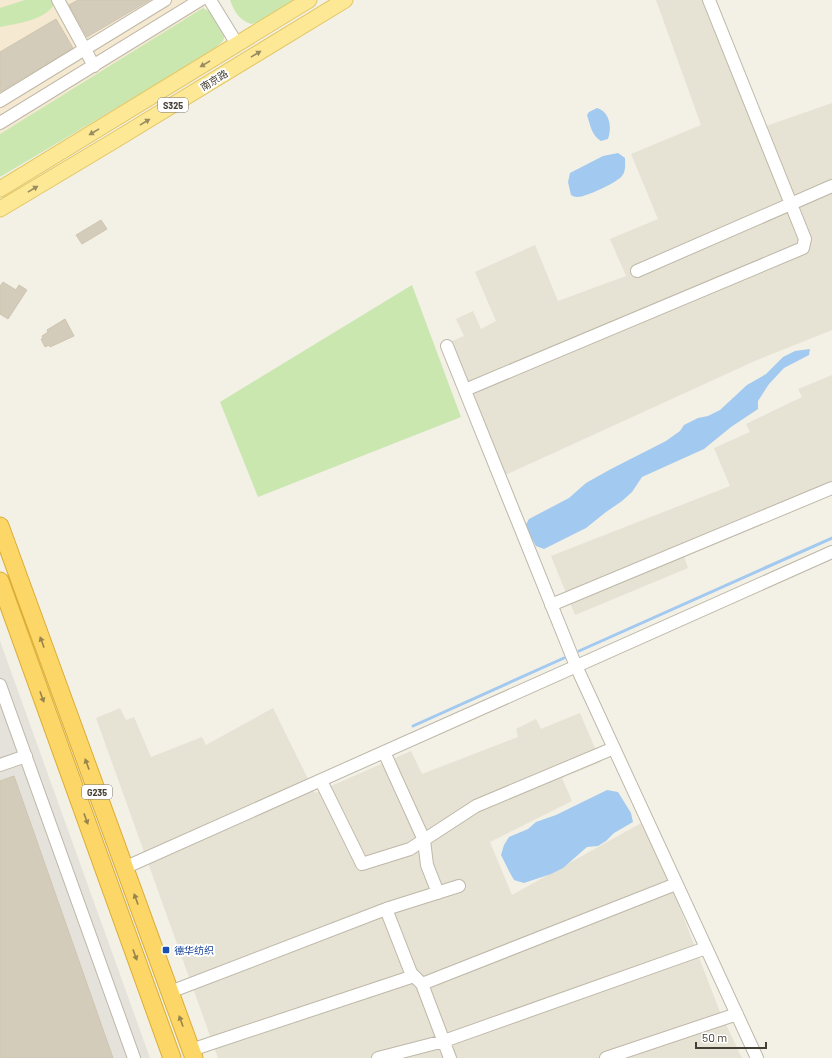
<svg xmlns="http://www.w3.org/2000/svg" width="832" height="1058" viewBox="0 0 832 1058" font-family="Barlow,'Noto Sans SC',sans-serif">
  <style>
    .residential { fill: #e6e2d4 }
    .commercial { fill: #f5e9d1 }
    .industrial { fill: #e5e1db }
    .green { fill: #c9e7af }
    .water { fill: #a2c9ef }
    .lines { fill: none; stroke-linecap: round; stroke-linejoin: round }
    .stream { stroke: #a2c9ef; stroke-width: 3 }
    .building { fill: #d4ccbb; stroke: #cfc5af }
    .minor-casing { stroke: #beb8a8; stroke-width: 14 }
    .major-casing { stroke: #e2c765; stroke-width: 17 }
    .highway-casing { stroke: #dbad37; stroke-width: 19 }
    .minor { stroke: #fff; stroke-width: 12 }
    .major { stroke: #fde895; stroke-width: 15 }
    .highway { stroke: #fcd768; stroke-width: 17 }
    .oneway { fill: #988c60 }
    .oneway2 { fill: #97844c }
    .transit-dot { fill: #1a4fb4; stroke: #fff; stroke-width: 1.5 }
    .labels { text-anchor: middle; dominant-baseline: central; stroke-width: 4; stroke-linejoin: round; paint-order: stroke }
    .shield { fill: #fff; stroke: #7d7972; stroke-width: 1 }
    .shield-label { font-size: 9px; font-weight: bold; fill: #454035 }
    .street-label { font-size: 10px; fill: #454035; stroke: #fff }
    .transit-label { font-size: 10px; fill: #164399; stroke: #fff; text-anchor: start }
  </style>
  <rect width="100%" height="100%" fill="#f3f0e6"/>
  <path class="residential" d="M656,0H702L755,130L832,103V330L757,360L503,476L450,342L464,336L456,319L473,311L481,329L496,321L475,272L535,245L558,301L626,276L610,239L658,219L631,154L701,125Z
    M832,375V496L831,495L684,556L688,568L575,615L551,556L730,486L714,448L750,432L746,424L802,397L798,389Z
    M120,708L126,720L134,717L151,757L202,737L206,745L273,708L315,793L411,751L422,774L518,737L516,729L536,719L541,729L580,713L601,762L562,778L572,801L490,842L512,895L643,822L678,903L720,1012L742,1058H218L96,718Z"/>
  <path class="commercial" d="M0,0H216L0,134Z"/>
  <path class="industrial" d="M0,641L150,1058H0Z"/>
  <path class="green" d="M25,0H52L54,5C42,21 19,23 0,27V8Z
    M230,0H294L259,22L251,24C239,20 234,11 230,0Z
    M203,8L211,12L225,35L223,41L215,48C144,92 72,134 0,177V134Z
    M412,285L461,417L258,497L220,402Z"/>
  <path class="water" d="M597,108C610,112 612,127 608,139L601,141C592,136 590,125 587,115L589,112Z
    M618,153L625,158C625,164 626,171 622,176C618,182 584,198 577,197C575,197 573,196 571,195L568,182L570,173L603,156Z
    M810,349L809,355L784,368L769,384L758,401V409L731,427L704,449L642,477L632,492L622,501L606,512L586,528L544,549L536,546L525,526L529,519L569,498L586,483L611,469L666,441L680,431L684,425L698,418L708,416L720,410L747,385L766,374L783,357L795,351Z
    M607,790L618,792L631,813L633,822L614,833L606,841L598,846L587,847L563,868L551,874L524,883L514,880L510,873L501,855L504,845L509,837L528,829L536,822L556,815Z"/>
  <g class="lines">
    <path class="stream" d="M579,651L832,538
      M413,726L564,658"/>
  </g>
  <path class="building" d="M78,0H150L87,37L69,5Z
    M56,19L73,48L0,92V52Z
    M101,220L107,229L82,244L76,235Z
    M3,282L16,290L19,285L27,290L8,319L0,314V286Z
    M65,319L74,336L50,347L49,345L45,347L41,339H43L42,336L48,332L47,330Z
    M14,776L113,1058H0V781Z"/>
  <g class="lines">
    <g class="minor-casing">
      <path id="minor" d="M58,0L94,66
        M210,0L237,44
        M0,101L165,0
        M0,123L200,0
        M637,271L832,186
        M447,346L576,666L757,1058
        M465,390L803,248L805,239L709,0
        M551,605L832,488
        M0,685L134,1058
        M384,752L424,840L427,865L438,893
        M0,765L26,756
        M321,781L362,864L410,849L476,806L614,748
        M124,868L832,552
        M386,909L411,973L422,984L450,1058
        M422,984L676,884
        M170,992L386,909L459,886
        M191,1050L414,976
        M378,1058L444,1041L706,948
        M606,1058L737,1014"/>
    </g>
    <g class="major-casing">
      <path id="major" d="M0,189L309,0
        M0,209L112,142L345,0"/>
    </g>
    <g class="highway-casing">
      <path id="highway" d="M0,526L194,1058
        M0,581L172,1058"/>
    </g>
    <use href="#minor" class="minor"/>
    <use href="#major" class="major"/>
    <use href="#highway" class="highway"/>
  </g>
  <defs><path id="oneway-solid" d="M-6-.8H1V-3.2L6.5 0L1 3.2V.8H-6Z"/></defs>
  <g class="oneway">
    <use href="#oneway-solid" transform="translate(256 54) rotate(-31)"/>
    <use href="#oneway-solid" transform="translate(205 64) rotate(149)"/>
    <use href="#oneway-solid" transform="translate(145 122) rotate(-31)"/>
    <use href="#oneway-solid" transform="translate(94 132) rotate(149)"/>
    <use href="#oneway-solid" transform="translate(33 189) rotate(-31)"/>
  </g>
  <g class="oneway2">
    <use href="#oneway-solid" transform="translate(42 642) rotate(-110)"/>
    <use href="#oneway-solid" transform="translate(42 697) rotate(70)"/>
    <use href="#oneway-solid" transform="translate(87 764) rotate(-110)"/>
    <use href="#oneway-solid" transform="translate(86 819) rotate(70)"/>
    <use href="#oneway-solid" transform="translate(136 899) rotate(-110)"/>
    <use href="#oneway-solid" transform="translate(135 955) rotate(70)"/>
    <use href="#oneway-solid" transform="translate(181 1021) rotate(-110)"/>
  </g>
  <rect class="transit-dot" x="162" y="946" width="8" height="8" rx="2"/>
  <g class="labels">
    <g class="shield">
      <rect x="158" y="98" width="30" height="14" rx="3"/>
      <rect x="82" y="785" width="30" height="14" rx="3"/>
    </g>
    <g class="shield-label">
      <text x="173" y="105">S325</text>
      <text x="97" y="792">G235</text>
    </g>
    <g class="street-label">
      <text transform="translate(214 80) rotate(-31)">南京路</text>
    </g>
    <g class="transit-label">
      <text x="174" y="950">德华纺织</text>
    </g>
  </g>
  <path d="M696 1042v6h70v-6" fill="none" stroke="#454035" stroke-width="2"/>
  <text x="702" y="1042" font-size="12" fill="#454035" stroke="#ffffff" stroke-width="3" paint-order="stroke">50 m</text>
</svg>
